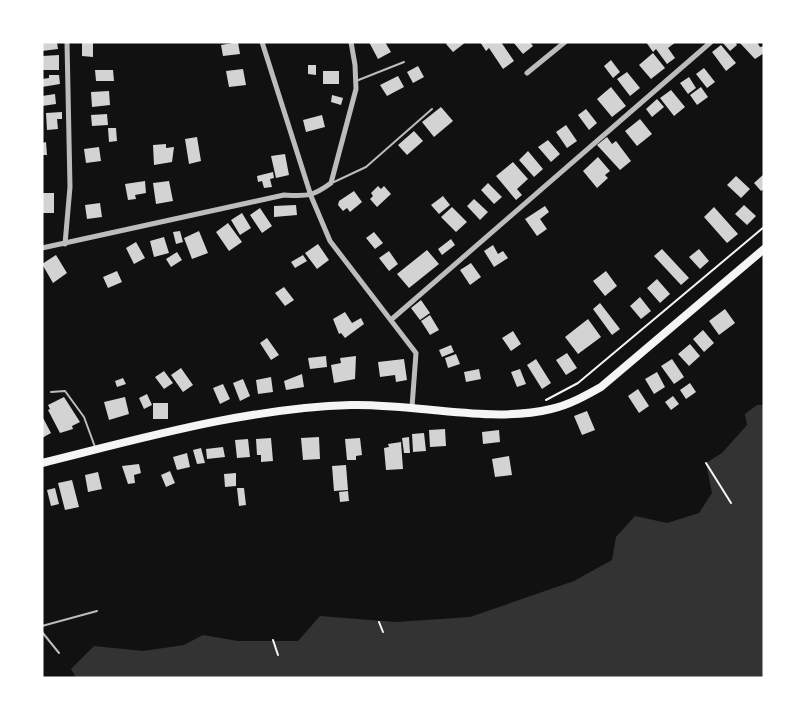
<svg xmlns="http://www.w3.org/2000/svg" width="806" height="720" viewBox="0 0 806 720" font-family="'Exo 2',sans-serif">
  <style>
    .water { fill: #333 }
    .building { fill: #d3d3d3 }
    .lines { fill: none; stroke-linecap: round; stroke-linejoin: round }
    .path { stroke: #f5f5f5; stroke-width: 2 }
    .service { stroke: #bcbcbc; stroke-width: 2 }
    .minor { stroke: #bcbcbc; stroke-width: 5 }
    .secondary { stroke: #f5f5f5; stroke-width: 8 }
  </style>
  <rect width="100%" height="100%" fill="#111"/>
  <path class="water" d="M757,405H764V678H76L71,669L94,646L143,651L184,645L203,635L238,641H298L320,616L396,622L470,617L574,581L612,560L616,537L635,516L667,523L699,513L712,493L706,463L722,453L747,425L745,414Z"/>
  <path class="building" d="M42,42H57L58,49L42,51Z
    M82,42L93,43V57L82,56Z
    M238,42L240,54L223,56L221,45Z
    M369,42H385L391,52L378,59Z
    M448,42H466L453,52L446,44Z
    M480,42H501L514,61L503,69L489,48L486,51Z
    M513,42H530L533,46L523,54Z
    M646,42H676L668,48L675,58L667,64L656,49L653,52Z
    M722,42H735L737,45L730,51Z
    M739,42H757L760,47L764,46V53L755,59Z
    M721,45L736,63L726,71L712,52Z
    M653,53L665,68L651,79L639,65Z
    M59,55V70H42V56Z
    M611,60L620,72L613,78L604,66Z
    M308,65H316V75L308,74Z
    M418,66L424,77L413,83L407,72Z
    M704,68L715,82L707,88L696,74Z
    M243,69L246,85L229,87L226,71Z
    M95,70H113L114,81H96Z
    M323,71H339V84H323Z
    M627,72L640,88L630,96L617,79Z
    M49,75H59L60,84L42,87V79L49,78Z
    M398,76L404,87L387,96L380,85Z
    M689,77L696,88L688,94L680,83Z
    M611,87L626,106L612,117L597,99Z
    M701,87L708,97L697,105L690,95Z
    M671,90L685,107L674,116L660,98Z
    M109,91L110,105L92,107L91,92Z
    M55,94L56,104L42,106V96Z
    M332,95L343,98L341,105L331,102Z
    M657,99L664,107L652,117L646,109Z
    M441,107L453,121L434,137L422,122Z
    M586,109L597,123L589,130L578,115Z
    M62,112V119H57L58,129L47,130L46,113Z
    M107,114L108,125L92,126L91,115Z
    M322,115L325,127L306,132L303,120Z
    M640,119L652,134L637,146L625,131Z
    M566,125L577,141L567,148L556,132Z
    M108,128H116L117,141L109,142Z
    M414,131L423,141L407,155L398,145Z
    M197,137L201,161L189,164L185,139Z
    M607,137L612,144L616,141L631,161L620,170L597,145Z
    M548,140L560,154L551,162L538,147Z
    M46,142L47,155H42V143Z
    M166,144V148L174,147L172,162L154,165L153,145Z
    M99,147L101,161L86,163L84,149Z
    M528,151L543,169L534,177L519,160Z
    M285,154L289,175L276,178L271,156Z
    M598,157L610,171L605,175L608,178L597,188L583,171Z
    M513,162L528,179L517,189L522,195L516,200L496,176Z
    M273,172L274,178L270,179L272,187L264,188L262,181L258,182L257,176Z
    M764,174V189L761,191L754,183Z
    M736,176L750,189L741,198L727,185Z
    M145,181L146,193L135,195L136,199L128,200L125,184Z
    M169,181L173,201L156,204L153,183Z
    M488,183L502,197L494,204L481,190Z
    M378,186L381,189L384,186L391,194L377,207L370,199L373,196L371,193Z
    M354,191L362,202L350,212L347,208L343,211L338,205L339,201Z
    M42,193H54V213H42Z
    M443,196L450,205L439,214L431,205Z
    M474,199L488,212L480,220L467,206Z
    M100,203L102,217L87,219L85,205Z
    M296,205L297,215L274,217V206Z
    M744,205L756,216L747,225L735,214Z
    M545,206L549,212L540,219L547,229L537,236L525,219Z
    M452,207L467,222L456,232L441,217Z
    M714,207L738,234L727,243L704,217Z
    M260,208L272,226L262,233L250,215Z
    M242,213L251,228L240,235L231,220Z
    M228,223L242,242L229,251L216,232Z
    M180,231L183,242L176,244L173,232Z
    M199,231L208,253L192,259L184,238Z
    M374,232L383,243L375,249L366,238Z
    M164,237L169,253L154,257L150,241Z
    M451,239L455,245L442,255L438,249Z
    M136,242L145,258L134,264L126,248Z
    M318,244L329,260L317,269L305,253Z
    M493,245L498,254L503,251L508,258L494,267L484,251Z
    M662,249L689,278L681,285L654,256Z
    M699,249L709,261L700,269L689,257Z
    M427,250L439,264L409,288L397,274Z
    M389,251L398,264L389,271L379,258Z
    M177,252L182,260L171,267L166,259Z
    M56,255L67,273L53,283L42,264Z
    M303,255L307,261L295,268L291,262Z
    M471,263L481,277L470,285L460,270Z
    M117,271L122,282L108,288L103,277Z
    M606,271L617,286L605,296L593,281Z
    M657,279L670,294L660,303L647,288Z
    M284,287L294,300L285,306L275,293Z
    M640,297L651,311L641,319L630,306Z
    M421,300L430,313L420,320L411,308Z
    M600,303L620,329L612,335L593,309Z
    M725,309L735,323L719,335L709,321Z
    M345,312L352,323L361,318L364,324L345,338L341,333L339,334L333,319Z
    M430,315L439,330L430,335L421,321Z
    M588,319L601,337L578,354L565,337Z
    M703,330L714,343L704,352L693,339Z
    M513,331L521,344L511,351L502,338Z
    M267,338L279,355L271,360L260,343Z
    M690,344L700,356L689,366L678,354Z
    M451,345L454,352L442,357L439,350Z
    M567,353L577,368L566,375L556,360Z
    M456,354L460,364L448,368L445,358Z
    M326,356L327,367L310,369L308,358Z
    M356,356L355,379L334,383L331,365L341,363L340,358Z
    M404,359L407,380L396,382L395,375L380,377L378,362Z
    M536,359L551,383L542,389L527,365Z
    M672,359L684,377L674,384L661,366Z
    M181,368L193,385L183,392L171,375Z
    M479,369L481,379L466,382L464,372Z
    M520,369L526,384L517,387L511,372Z
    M164,371L173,383L164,389L155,377Z
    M657,372L665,387L654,394L645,379Z
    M302,374L304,387L286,390L284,381Z
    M271,377L273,392L258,394L256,380Z
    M123,378L126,384L117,387L115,381Z
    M243,379L250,396L240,401L233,383Z
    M690,383L696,392L686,399L680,390Z
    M223,384L230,399L220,404L213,388Z
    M638,389L649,406L639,413L628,396Z
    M147,394L152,405L144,409L139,398Z
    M673,396L679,404L671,410L665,402Z
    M64,397L80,422L72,426L73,429L60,433L48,410L50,409L48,405Z
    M125,397L129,414L109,420L104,402Z
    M153,403H168V419H153Z
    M587,411L595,430L582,435L574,416Z
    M42,416L51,433L42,438Z
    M445,429L446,446L430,447L429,430Z
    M499,430L500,442L483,444L482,432Z
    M424,433L426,451L413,452L412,434Z
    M319,437L320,459L303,460L301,438Z
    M409,437L410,453H404L402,438Z
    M271,438L273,461L261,462V455H257L256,439Z
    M360,438L362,455L356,456V460H347L345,439Z
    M248,439L250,457L237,458L235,440Z
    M401,442L403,469L386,470L384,448L389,447L388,444Z
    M223,447L225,457L207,459L206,449Z
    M201,448L205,463L197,464L193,450Z
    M187,453L190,467L177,470L173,457Z
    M509,456L512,475L495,477L492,459Z
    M139,464L141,473L134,475L135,483L128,484L122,466Z
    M346,465L348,490L334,491L332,466Z
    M170,471L175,483L166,487L161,475Z
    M98,472L102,489L88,492L85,475Z
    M236,473V486L225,487L224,474Z
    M72,480L79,507L65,510L58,483Z
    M55,488L59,504L51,506L47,490Z
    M237,488H244L246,505L239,506Z
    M348,491L349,501L340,502L339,492Z"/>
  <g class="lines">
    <path class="path" d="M546,400L578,383L764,227
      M706,463L731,503
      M379,622L383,632
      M273,640L278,655"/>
    <path class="service" d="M356,81L404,62
      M334,182L366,167L432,109
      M51,392L65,391L84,417L95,447
      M42,626L97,611
      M42,632L59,653"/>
    <path class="minor" d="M262,42L311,196L330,241L416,353L412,407
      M527,73L565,42
      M65,244L70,187L67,42
      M42,248L284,195C307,196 312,197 331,183L356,89L355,65L351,42
      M392,319L711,42"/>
    <path class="secondary" d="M42,463C143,438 247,408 351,405C413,403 491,424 551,409C569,405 585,396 601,387L764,249"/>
  </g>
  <rect width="806" height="720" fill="none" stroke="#ffffff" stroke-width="87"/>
</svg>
